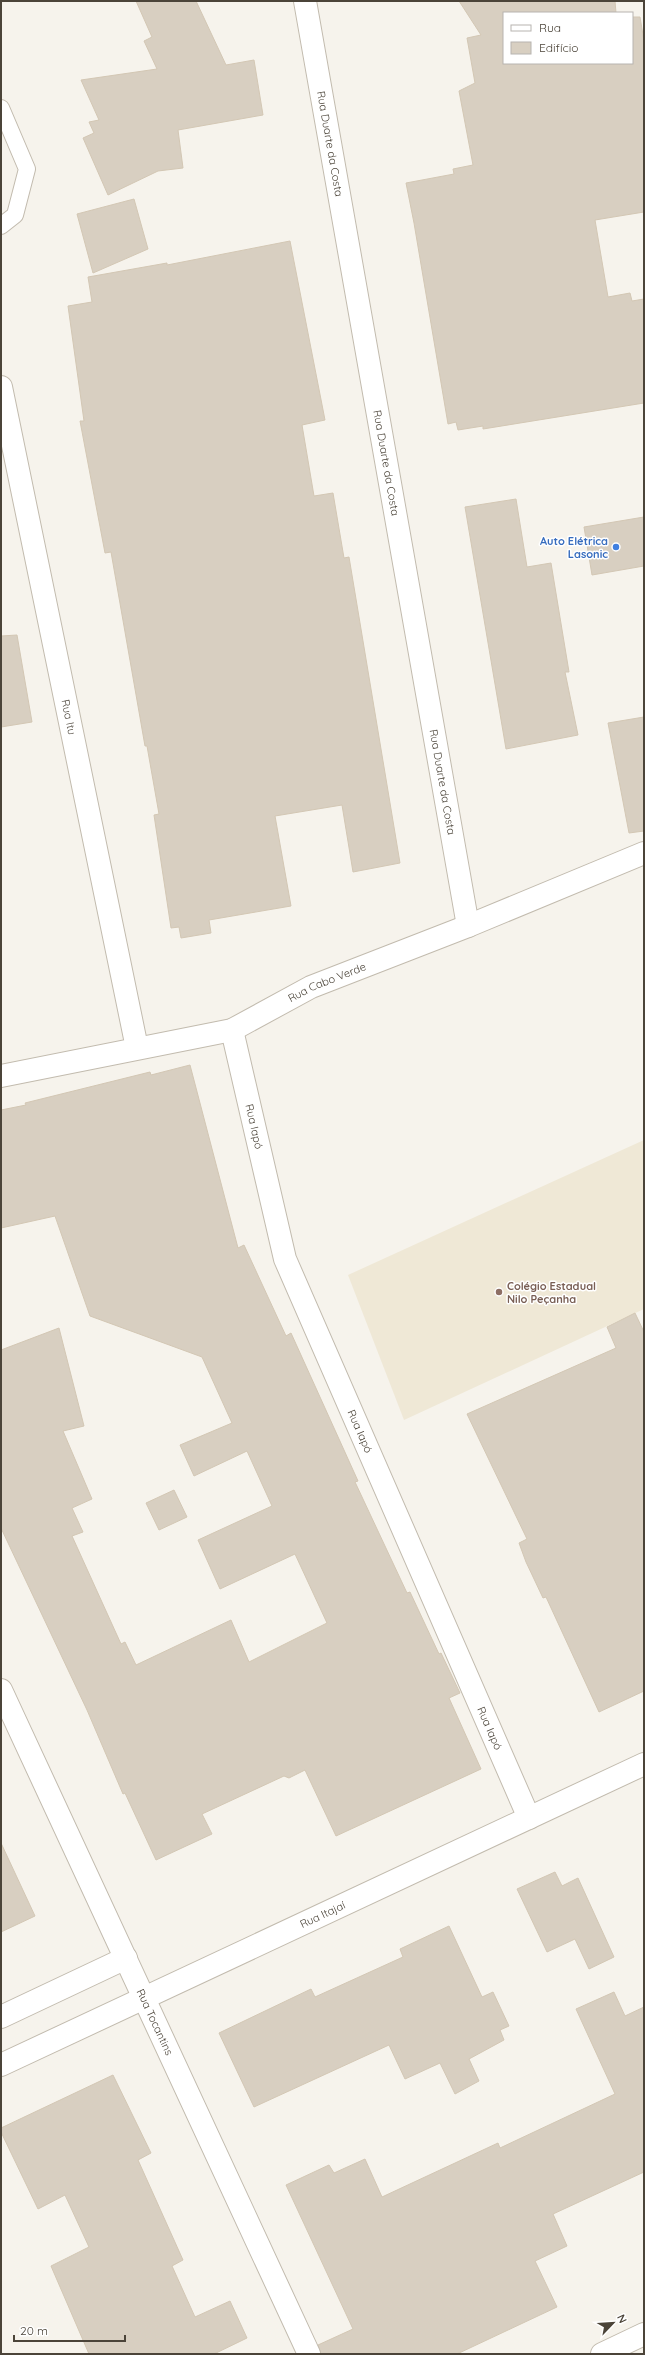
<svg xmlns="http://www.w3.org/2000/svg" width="645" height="2355" viewBox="0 0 645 2355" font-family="Quicksand,sans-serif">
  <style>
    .education { fill: #efe8d6 }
    .building { fill: #d8cfc1; stroke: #d3c7b4 }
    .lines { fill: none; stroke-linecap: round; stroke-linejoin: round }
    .service-casing { stroke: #c2bbae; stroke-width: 18 }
    .minor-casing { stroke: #c2bbae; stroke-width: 24 }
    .tertiary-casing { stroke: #c2bbae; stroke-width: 24 }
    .service { stroke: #fff; stroke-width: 16 }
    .minor { stroke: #fff; stroke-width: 22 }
    .tertiary { stroke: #fff; stroke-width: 22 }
    .shop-dot { fill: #3f7fe0; stroke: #fff; stroke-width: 1.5 }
    .education-dot { fill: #8d6e63; stroke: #fff; stroke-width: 1.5 }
    .labels { text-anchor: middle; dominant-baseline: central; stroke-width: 3; stroke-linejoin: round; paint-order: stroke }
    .street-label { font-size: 11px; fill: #4b4439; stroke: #fff }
    .shop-label { font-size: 11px; font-weight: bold; fill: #366cbe; stroke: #fff; text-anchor: end }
    .education-label { font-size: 11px; font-weight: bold; fill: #785e54; stroke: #fff; text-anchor: start }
  </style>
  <rect width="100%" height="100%" fill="#f6f3ec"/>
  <path class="education" d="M644,1140V1309L404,1420L348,1275Z"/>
  <path class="building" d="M136,1H196L226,65L254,60L263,115L178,130L183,168L158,171L108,195L83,138L94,133L89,122L99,120L81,80L157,69L144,41L152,37Z
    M459,1H615L616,13H504V63H632V17H640L644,41V212L595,220L608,297L630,293L632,301L644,299V403L483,429V426L458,430L456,422L448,424L414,223L406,183L454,174L453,169L473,165L459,91L475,83L467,38L481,35Z
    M134,199L148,249L93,273L77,214Z
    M290,241L325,420L302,425L314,496L333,493L344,558L349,557L400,863L353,872L342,805L275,816L291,906L209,920L211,933L181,938L179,927L171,928L154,815L159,814L147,746H145L111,552L105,553L80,421H84L68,306L92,302L88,277L167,263V265Z
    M516,499L527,567L551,563L569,672H565L578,735L506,749L465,507Z
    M644,517V566L592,575L584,527Z
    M17,635L32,722L1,727V636Z
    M644,717V831L629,833L608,723Z
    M190,1065L238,1248L244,1245L286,1336L291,1333L358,1481L355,1482L407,1593L410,1592L439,1654L441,1653L460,1693L449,1698L481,1769L336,1836L305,1770L289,1778L284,1776L202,1814L212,1834L156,1860L125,1793L123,1794L87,1710L1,1528V1350L59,1328L84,1426L63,1431L92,1499L72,1508L83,1532L72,1536L121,1644L125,1642L136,1665L231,1620L249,1662L327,1623L295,1554L220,1589L198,1540L272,1506L247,1451L194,1476L180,1445L232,1423L202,1357L90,1316L55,1216L1,1228V1110L26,1105L25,1103L150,1072L151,1075Z
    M635,1313L644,1332V1691L599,1712L546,1597L543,1598L526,1562L519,1543L527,1539L467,1414L616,1348L607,1327Z
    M174,1490L187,1517L159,1530L146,1503Z
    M1,1843L35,1916L1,1932Z
    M555,1872L562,1886L578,1878L614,1957L589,1969L575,1939L547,1952L517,1889Z
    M449,1926L482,1997L493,1992L509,2026L500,2030L504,2040L469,2059L479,2081L455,2094L440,2063L405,2079L389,2045L254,2107L219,2033L311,1989L315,1997L403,1957L400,1949Z
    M614,1992L625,2016L644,2007V2172L553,2214L567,2246L535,2261L557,2307L457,2354H321L318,2345L353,2329L286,2185L329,2165L334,2173L365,2159L382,2197L498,2143L500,2148L615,2094L576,2009Z
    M113,2075L151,2153L138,2160L183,2260L172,2266L195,2317L230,2301L247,2338L214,2354H89L51,2266L89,2247L65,2195L38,2209L1,2132V2128Z"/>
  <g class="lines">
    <g class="service-casing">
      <path id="service" d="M1,108L27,169L15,215L1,226"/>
    </g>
    <g class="minor-casing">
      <g id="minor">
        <path id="s1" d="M305,1L468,926"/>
        <path id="s2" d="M1,387L137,1048"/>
        <path id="s3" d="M232,1030L285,1259L529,1818"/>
        <path id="s4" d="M1,1076L232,1030L311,987L468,926L644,853"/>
        <path id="s5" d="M1,1690L309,2354"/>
        <path d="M602,2354L644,2334"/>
      </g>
    </g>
    <g class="tertiary-casing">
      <g id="tertiary">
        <path d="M1,2017L126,1958"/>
        <path id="s6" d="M1,2065L644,1764"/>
      </g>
    </g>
    <use href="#service" class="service"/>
    <use href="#minor" class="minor"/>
    <use href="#tertiary" class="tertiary"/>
  </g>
  <circle class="shop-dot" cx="616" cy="547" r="4"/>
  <circle class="education-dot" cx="499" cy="1292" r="4"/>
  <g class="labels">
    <g class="street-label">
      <text stroke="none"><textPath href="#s1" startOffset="145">Rua Duarte da Costa</textPath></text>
      <text stroke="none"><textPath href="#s1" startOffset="469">Rua Duarte da Costa</textPath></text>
      <text stroke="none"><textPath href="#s2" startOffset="337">Rua Itu</textPath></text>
      <text stroke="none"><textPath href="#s1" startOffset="793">Rua Duarte da Costa</textPath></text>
      <text stroke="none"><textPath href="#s4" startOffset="342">Rua Cabo Verde</textPath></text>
      <text stroke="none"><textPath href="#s3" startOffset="99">Rua Iapó</textPath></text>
      <text stroke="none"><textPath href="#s3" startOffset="423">Rua Iapó</textPath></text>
      <text stroke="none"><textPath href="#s3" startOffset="747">Rua Iapó</textPath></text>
      <text stroke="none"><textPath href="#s6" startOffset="355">Rua Itajaí</textPath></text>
      <text stroke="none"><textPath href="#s5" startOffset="366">Rua Tocantins</textPath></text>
    </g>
    <g class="shop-label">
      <text x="608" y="541">Auto Elétrica<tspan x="608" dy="13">Lasonic</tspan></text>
    </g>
    <g class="education-label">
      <text x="507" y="1286">Colégio Estadual<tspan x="507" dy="13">Nilo Peçanha</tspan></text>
    </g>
  </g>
  <rect width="645" height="2355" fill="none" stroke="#4b4439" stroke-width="4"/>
  <rect x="503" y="12" width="130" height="52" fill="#ffffff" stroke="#b7b4b0"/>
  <rect x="511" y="25" width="20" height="6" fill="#ffffff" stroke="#b7b4b0"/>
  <text x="539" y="32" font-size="12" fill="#4b4439">Rua</text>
  <rect x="511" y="42" width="20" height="12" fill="#d8cfc1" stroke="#b7b4b0"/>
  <text x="539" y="52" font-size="12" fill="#4b4439">Edifício</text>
  <g transform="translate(613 2323) rotate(65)" stroke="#ffffff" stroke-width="3" paint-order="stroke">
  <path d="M0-3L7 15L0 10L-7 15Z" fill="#4b4439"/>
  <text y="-6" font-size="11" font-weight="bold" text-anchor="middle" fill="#4b4439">N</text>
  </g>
  <path d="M14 2335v6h111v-6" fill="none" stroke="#4b4439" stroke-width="2"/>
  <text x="20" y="2335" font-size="12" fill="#4b4439" stroke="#ffffff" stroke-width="3" paint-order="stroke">20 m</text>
</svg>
